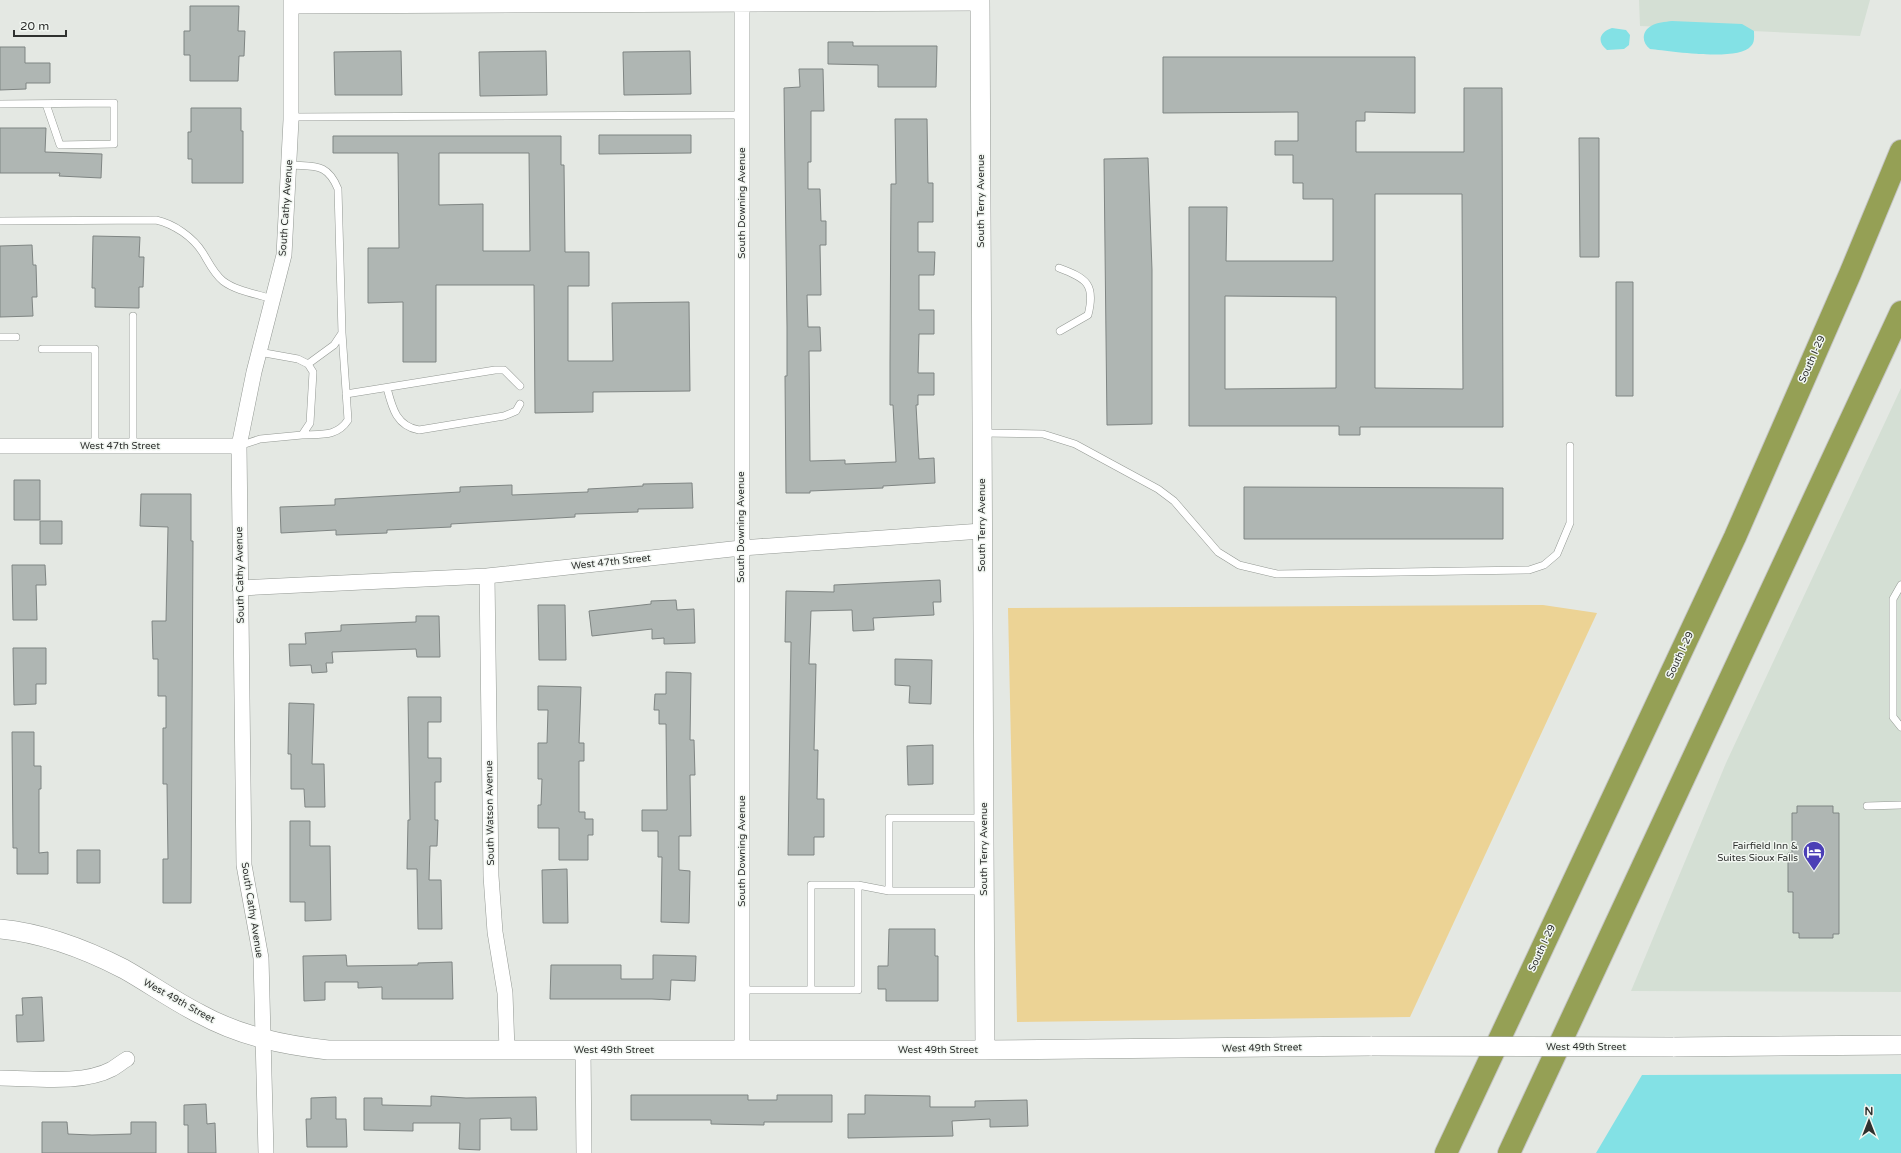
<svg xmlns="http://www.w3.org/2000/svg" width="1901" height="1153" viewBox="0 0 1901 1153" font-family="'Varela Round',sans-serif">
  <style>
    .built { fill: #d4dfd4 }
    .green { fill: #ecd395 }
    .water { fill: #83e1e5 }
    .building { fill: #afb6b3; stroke: #7f8583; fill-rule: evenodd }
    .lines { fill: none; stroke-linecap: round; stroke-linejoin: round }
    .service-casing { stroke: #939893; stroke-width: 8 }
    .minor-casing { stroke: #939893; stroke-width: 16 }
    .tertiary-casing { stroke: #939893; stroke-width: 20 }
    .motorway-casing { stroke: #c5c5c5; stroke-width: 24 }
    .service { stroke: #fff; stroke-width: 7 }
    .minor { stroke: #fff; stroke-width: 15 }
    .tertiary { stroke: #fff; stroke-width: 19 }
    .motorway { stroke: #95a055; stroke-width: 22 }
    .tertiary-bridge-casing { stroke: #939893; stroke-width: 20; stroke-linecap: butt }
    .tertiary-bridge { stroke: #fff; stroke-width: 19 }
    .labels { text-anchor: middle; dominant-baseline: central; stroke-width: 3; stroke-linejoin: round; paint-order: stroke }
    .street-label { font-size: 10px; fill: #2f312f; stroke: #f1f6f1 }
    .poi-label { font-size: 10px; fill: #2f312f; stroke: #f1f6f1; text-anchor: end }
  </style>
  <rect width="100%" height="100%" fill="#e4e8e3"/>
  <path class="built" d="M1639,0H1870L1860,36L1640,26Z
    M1901,388V992L1631,991L1726,763Z"/>
  <path class="green" d="M1543,605L1597,613L1410,1017L1017,1022L1008,608Z"/>
  <path class="water" d="M1672,21L1742,24L1754,31C1754,37 1755,42 1751,46C1739,62 1670,51 1650,49C1642,43 1641,32 1651,26C1657,22 1665,22 1672,21Z
    M1612,28L1626,30L1630,35L1629,45L1624,49L1607,50C1596,41 1600,32 1612,28Z
    M1901,1074V1153H1596L1642,1075Z"/>
  <path class="building" d="M190,6H239L238,31H245L244,56H239L238,81H190V55H184V31H190Z
    M828,42H853V46H937L936,87H878V65L828,64Z
    M0,47H25V63H50V83H26V89L0,90Z
    M401,51L402,95H335L334,52Z
    M546,51L547,95L480,96L479,52Z
    M690,51L691,94L624,95L623,52Z
    M1163,57H1415V113L1365,112V121H1356V152H1464V88H1502L1503,427H1360V435H1339V426H1189V207H1227L1226,261H1333V199H1303V183H1293V155H1275V141H1298V112L1163,113ZM1375,194H1462L1463,389L1375,388ZM1225,296L1336,297V388L1225,389Z
    M799,69H823L824,111H811V162H808V189H820L821,221H826V245H820L821,295H807L808,327H820L821,351H809L810,461L845,460V464L896,462L893,405H890V363L891,184H896L895,119H927L928,183H933V222H918V252H935L934,275H919V310H934V334H919L918,373H934V395H918V405H916L919,459L934,458L935,483L883,486V488L810,491V493H786L785,376H787V327L784,88L800,87Z
    M191,108H241V131H243V183H192V159H188V132H191Z
    M0,128H46L45,152L102,154L101,178L59,176L60,173H0Z
    M599,135H691V153L599,154Z
    M333,136H561V165H564L565,252H589V286H568V361H613L612,303L689,302L690,391L593,392V412L535,413L534,285H436V362H403V302L368,303V248H399L398,153H333ZM439,153H529L530,251H483V204L439,205Z
    M1579,138H1599V257H1580Z
    M1148,158L1152,270V424L1107,425L1104,159Z
    M93,236L140,237L139,257H144L143,287H139V308L95,307V288H92Z
    M32,245L33,265H36L37,297H32L33,316L0,317V246Z
    M1616,282H1633V396H1616Z
    M14,480H40V520H14Z
    M692,483L693,508L638,509V512L575,514V517L451,524V527L387,530V533L336,535V530L281,533L280,507L335,505V499L460,492V487L512,485V495L588,492V489L643,486V484Z
    M1244,487L1503,488V539H1244Z
    M141,494H191V541H193L191,903H163V859H168L167,784H163V728H166V696H158V659H153L152,621H166L168,527L140,526Z
    M40,521H62V544H40Z
    M12,565H45L46,585H36L37,620H13Z
    M940,580L941,602H933L934,615L873,618L874,630L853,631L852,610L811,611L809,664H816L814,750H818L817,799H824V837H814V855H788L791,642H785L786,591L834,592V585Z
    M676,600L677,610L694,609L695,643L664,644V638L652,639V629L592,636L589,611L651,604V601Z
    M538,605H565L566,660H539Z
    M416,616H439L440,657H417L416,649L332,652L333,663H326L327,672L312,673L311,665L290,666L289,644H306L305,633L341,631V625L416,622Z
    M13,648H46V684H36V704L14,705Z
    M895,659L932,660L931,704L909,703L910,686L895,685Z
    M666,672L691,673L690,740H694L695,775H690L691,836H679V870L690,871L689,923L661,922L662,857H658V831H642V810H667L666,724H659V710H654L655,694H666Z
    M538,686L581,687L579,743H584V761H579V812H585V819H593V835H588V860H559V828H538V805H541L542,779H538V743H547L548,710H538Z
    M408,697H441V722H428V758H441V782H435V820H438L437,846H430L429,880H441L442,929H418L417,869H407L408,820H410Z
    M289,703L314,704L312,764H324L325,807H305L304,789H291V754H288Z
    M12,732H34V766H41V789H39V853L48,852V874H17V848H13Z
    M933,745V784L908,785L907,746Z
    M1797,806H1833V813H1839V934H1833V938H1799V933H1793V892H1788V853H1792V813H1797Z
    M290,821H310V846H330L331,920L305,921V902H290Z
    M77,850H100V883H77Z
    M567,869L568,923H543L542,870Z
    M889,929H935V956H938V1001H886V989H878V966H888Z
    M346,955L347,966L418,965V963L452,962L453,999H382V987L358,988V982H325V1000L304,1001L303,956Z
    M653,955L696,956L695,981L671,980L670,1000L652,999H550L551,965H621V979H653Z
    M42,997L44,1041L17,1042L16,1015H23L22,998Z
    M631,1095H748V1100H777V1095H832V1122H764V1125L711,1124V1120H631Z
    M865,1095L930,1096V1107H975V1101L1027,1100L1028,1126L990,1127V1119L952,1121L953,1136L848,1138V1114H865Z
    M431,1096L466,1098L536,1097L537,1130H511V1118L480,1119V1150L459,1149L460,1123H413V1131L364,1130V1098H382V1105L431,1106Z
    M336,1097V1119H346L347,1147H307L306,1119H311V1098Z
    M206,1104L207,1124L215,1123L216,1153H188V1125H184V1105Z
    M42,1122H67L68,1134L92,1135L131,1134V1122H156V1153H42Z"/>
  <g class="lines">
    <g class="service-casing">
      <path id="service" d="M0,104L114,103V144L60,145L46,104
        M291,117L742,115
        M289,165C314,167 327,162 338,189L342,333L334,345L308,364
        M0,221L156,220C174,224 193,237 203,253C209,263 214,274 223,281C236,291 257,294 273,299
        M1059,268C1086,278 1096,284 1088,315L1060,331
        M133,316V446
        M0,337H16
        M42,349H95V446
        M387,388C392,407 396,426 419,430L504,416L516,411L520,404
        M346,394L495,370H504L520,386
        M984,433L1043,434L1075,444L1158,489L1174,501L1218,552L1239,565L1277,574L1529,570L1544,565L1557,554L1570,523V446
        M302,435C321,434 337,437 348,420L342,333
        M239,446L260,439L302,435L310,423L313,372L308,364L298,359L259,352
        M1901,585L1893,599V717L1901,727
        M1867,806L1901,805
        M984,818H889V891H984
        M742,990H811V885H858L889,891
        M811,990H858V885"/>
    </g>
    <g class="minor-casing">
      <path id="minor" d="M742,4V1050
        M291,6L980,3
        M0,446H239
        M487,576L491,876L495,932L505,993L507,1050
        M240,588L487,576L741,548L982,531
        M583,1050L584,1153
        M0,1078C33,1078 82,1085 112,1069C117,1066 122,1062 127,1059
        M266,1153L261,958L244,865L239,446L254,372L284,255L291,120V0"/>
    </g>
    <g class="tertiary-casing">
      <path id="tertiary" d="M980,0L985,1050
        M0,929C43,933 85,949 124,969C149,983 174,1001 200,1014C240,1036 283,1045 328,1050H985L1372,1046
        M1673,1047L1901,1045"/>
    </g>
    <g class="motorway-casing">
      <path id="motorway" d="M1446,1153L1735,537L1850,274L1901,151
        M1509,1153L1901,312"/>
    </g>
    <use href="#service" class="service"/>
    <use href="#minor" class="minor"/>
    <use href="#tertiary" class="tertiary"/>
    <use href="#motorway" class="motorway"/>
    <g class="tertiary-bridge-casing">
      <path id="tertiary-bridge" d="M1372,1046L1673,1047"/>
    </g>
    <use href="#tertiary-bridge" class="tertiary-bridge"/>
  </g>
  <defs>
    <g id="hotel-pin" transform="scale(1.15)"><path d="M0 17L-7.5 6A9.5 9.5 0 1 1 7.5 6Z" fill="#4b3fb6" stroke="#f1f6f1"/><path d="M-6-4.5h1.5V1H6V5H4.5V3h-9V5H-6ZM-4 0a1.8 1.8 0 1 1 3.6 0ZM.5 0V-2.5h3Q6-2.5 6 0Z" fill="#fff"/></g>
  </defs>
  <g fill-rule="evenodd">
    <use href="#hotel-pin" x="1814" y="852"/>
  </g>
  <g class="labels">
    <g class="street-label">
      <text transform="translate(981 201) rotate(-90)">South Terry Avenue</text>
      <text transform="translate(742 203) rotate(-90)">South Downing Avenue</text>
      <text transform="translate(286 208) rotate(-86)">South Cathy Avenue</text>
      <text transform="translate(1812 359) rotate(-66)">South I-29</text>
      <text x="120" y="446">West 47th Street</text>
      <text transform="translate(982 525) rotate(-90)">South Terry Avenue</text>
      <text transform="translate(741 527) rotate(-90)">South Downing Avenue</text>
      <text transform="translate(611 562) rotate(-6)">West 47th Street</text>
      <text transform="translate(240 575) rotate(-91)">South Cathy Avenue</text>
      <text transform="translate(1680 655) rotate(-65)">South I-29</text>
      <text transform="translate(490 813) rotate(-91)">South Watson Avenue</text>
      <text transform="translate(984 849) rotate(-90)">South Terry Avenue</text>
      <text transform="translate(742 851) rotate(-90)">South Downing Avenue</text>
      <text transform="translate(252 910) rotate(81)">South Cathy Avenue</text>
      <text transform="translate(1542 948) rotate(-65)">South I-29</text>
      <text transform="translate(179 1001) rotate(29)">West 49th Street</text>
      <text x="1586" y="1047">West 49th Street</text>
      <text transform="translate(1262 1048) rotate(-1)">West 49th Street</text>
      <text x="614" y="1050">West 49th Street</text>
      <text x="938" y="1050">West 49th Street</text>
    </g>
    <g class="poi-label">
      <text x="1798" y="846">Fairfield Inn &amp;<tspan x="1798" dy="12">Suites Sioux Falls</tspan></text>
    </g>
  </g>
  <g transform="translate(1869 1121)" stroke="#f1f6f1" stroke-width="3" paint-order="stroke">
  <path d="M0-3L7 15L0 10L-7 15Z" fill="#2f312f"/>
  <text y="-6" font-size="11" font-weight="bold" text-anchor="middle" fill="#2f312f">N</text>
  </g>
  <path d="M14 30v6h52v-6" fill="none" stroke="#2f312f" stroke-width="2"/>
  <text x="20" y="30" font-size="12" fill="#2f312f" stroke="#f1f6f1" stroke-width="3" paint-order="stroke">20 m</text>
</svg>
